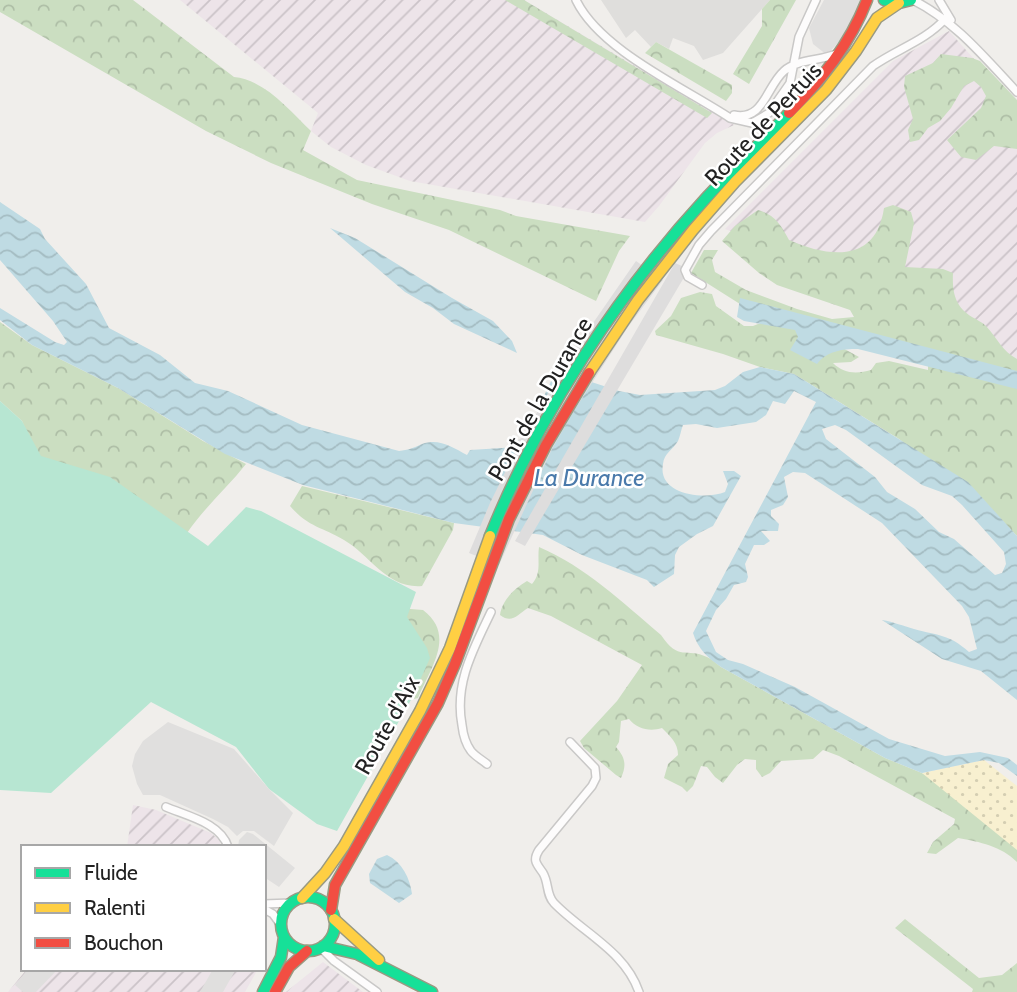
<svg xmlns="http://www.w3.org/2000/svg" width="1017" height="992" viewBox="0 0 1017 992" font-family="Cabin,sans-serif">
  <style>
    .residential { fill: #dfdedc }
    .industrial { fill: url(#industrial-furrows) }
    .forest { fill: url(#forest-crowns) }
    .sand { fill: url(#sand-dots) }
    .pitch { fill: #b7e6d2 }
    .parking { fill: #e0dfde }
    .water { fill: url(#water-waves); fill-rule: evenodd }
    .pier { fill: #dedddd }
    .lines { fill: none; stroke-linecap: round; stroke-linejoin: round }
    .street-casing { stroke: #c9c8c7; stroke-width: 10 }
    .fast-casing { stroke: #999a82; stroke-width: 13 }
    .slow-casing { stroke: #999a82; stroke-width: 13 }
    .jam-casing { stroke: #999a82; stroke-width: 13 }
    .street { stroke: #fdfcfc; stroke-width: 7 }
    .fast { stroke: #16e098; stroke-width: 10 }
    .slow { stroke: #ffcf43; stroke-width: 10 }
    .jam { stroke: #f24e42; stroke-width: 10 }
    .labels { text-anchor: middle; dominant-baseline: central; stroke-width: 5; stroke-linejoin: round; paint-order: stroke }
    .street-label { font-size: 23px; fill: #222; stroke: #fff }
    .water-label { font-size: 24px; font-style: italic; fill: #4a7aab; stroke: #fff }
  </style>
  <defs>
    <pattern id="industrial-furrows" width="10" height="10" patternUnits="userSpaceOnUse" patternTransform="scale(1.75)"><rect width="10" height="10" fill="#ede4e9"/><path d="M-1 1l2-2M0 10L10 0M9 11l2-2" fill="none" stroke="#cbc3c8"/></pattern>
    <pattern id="forest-crowns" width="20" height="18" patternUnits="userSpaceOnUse" patternTransform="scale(1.75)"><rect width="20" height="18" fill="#cbdec1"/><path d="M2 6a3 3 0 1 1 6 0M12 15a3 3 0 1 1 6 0" fill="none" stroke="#aebea6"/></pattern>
    <pattern id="sand-dots" width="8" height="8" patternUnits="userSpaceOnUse" patternTransform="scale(1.75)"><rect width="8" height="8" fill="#f8f0d0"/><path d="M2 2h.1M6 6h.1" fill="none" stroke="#d4ceb2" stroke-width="1.8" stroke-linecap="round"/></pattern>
    <pattern id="water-waves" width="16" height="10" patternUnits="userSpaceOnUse" patternTransform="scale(1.75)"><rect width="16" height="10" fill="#bfdbe3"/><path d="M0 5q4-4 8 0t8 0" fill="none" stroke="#a4bcc2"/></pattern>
  </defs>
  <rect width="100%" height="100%" fill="#f0eeeb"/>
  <path class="residential" d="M601,0H770L723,53L703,60L694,46L673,38L669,49L656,42L651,47L635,30L626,38Z"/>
  <path class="industrial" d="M180,0H524L734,125L717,133L705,143L659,206L645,222L410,181L366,165L331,147L311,131L318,113Z
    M949,31L1017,107V368L903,299L725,229L893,61Z
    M133,805L156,810L211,833L220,841V847H127Z
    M323,962L363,992H286Z
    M27,969H258L245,992H8Z"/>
  <path class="forest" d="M0,0H133L234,77C265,80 289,110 311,131L303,150L357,180L500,210L516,216L630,236L619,251L596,301L449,230L372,204L271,163L206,131L0,12Z
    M505,0H524L712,113L707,118Z
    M770,0H796L749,84L733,74L762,26V9Z
    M656,42L732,85V93L726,101L645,53Z
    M941,54L972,58L980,61L1017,100V149L994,146L976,160L961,157L947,140L981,108L986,96L981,87L974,81L964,86L951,108L940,121L928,128L919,140L910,142L908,130L913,119L904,87L905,76L933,63Z
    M893,205L911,212L914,223L905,267L943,269L953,273C952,292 955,307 972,317C977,320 982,322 986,326C997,338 1002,351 1017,359V536L992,510L899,439L794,374L760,367L723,354L656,335L655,331L671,316L681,298L700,292L712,294L716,306L744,326H753L763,322L782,323L839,346L859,357L851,362L833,363C844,374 857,374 871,370L876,363L889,361L928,370V366L751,311L691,273L704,250H718L712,260L715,272L746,290L797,309L832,319L854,317L850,310L777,285L759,273L722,241L735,226L758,210C775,215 781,225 789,240C830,258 876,263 884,208Z
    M0,322L32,345L118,388L203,441L246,464C227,488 204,508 187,533L43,468L22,421L0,401Z
    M302,486L454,523L453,530L422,586C387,589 370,555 344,540C322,527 308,527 290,506Z
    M539,547C586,567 622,602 661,635C679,662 686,647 707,657C712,659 717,664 721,667L885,758L922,773L1017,830V862C1001,846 980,842 958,838L936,854L927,853L933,842L954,824L955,819L839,756L823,750L813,759L781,761L770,773L762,777L756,769V760L745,759L737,765L723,783L715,777L707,767L701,766L693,786L687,792L682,787L664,778L668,764L678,755C678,743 670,736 662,728C650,732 637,729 629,719L621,721L619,742L616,747C625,757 627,765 621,778L616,775L584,748L580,741L617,701L642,665L551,616L528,608C517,615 512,624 500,615C502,600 515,588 527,581L532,584C542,573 537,560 539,547Z
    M398,608L423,610C456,635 431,667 418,698L414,699L418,683Z
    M905,919L979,978L1002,975L1017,963V992H972L973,989L895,928Z"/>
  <path class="sand" d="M984,760L1017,786V850L922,773Z"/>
  <path class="pitch" d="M0,401L22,421L41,456L110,477L208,546L246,507L261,511L416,592L407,617L427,648L430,658L412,698L337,831L317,824L269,789L236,747L151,702L51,793L0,790Z"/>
  <path class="parking" d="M824,0H862L855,19L844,36L827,55L813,44L809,28Z
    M168,722L234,749L269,789L293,813L274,846L254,831H243L237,836L228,827L213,819L160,795H143L137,784L132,766L135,754L143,741Z
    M247,832L253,834L295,868L279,887L264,877V847H238L239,840Z
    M28,969H58L36,992H23L15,985Z
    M213,969H236L223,992H200Z"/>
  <path class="water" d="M0,202L40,229L45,239L86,284L109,328L160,355L195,383L228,391L302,425L399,451C408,450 413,448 422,444C439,438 452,447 467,455L470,450L519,447L541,416L544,396L553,377L564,373L619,391L640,395L715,390L725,386L743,372L760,367L794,374L968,482L1017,536V700L981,671L942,659L882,620C894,622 903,626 914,629C939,636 949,634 969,652L977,649L969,617L962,606L882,523L805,473L793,472L784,477L788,497L783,505L771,510V516L779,524L778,531H761L770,541L764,545H754L745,564L748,577L746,582L734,585L726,599L716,610L706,631L716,652L728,660L743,664L795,687L889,739L945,756L980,752L1008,758L1017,765V776L999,763L984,760L922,773L885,758L721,667C708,658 698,649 693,633L816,402L794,391L785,404L773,401L766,415L756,422L717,428L696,424L683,425C681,430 680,437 678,441C673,450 664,453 663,464C657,495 705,500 725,492L728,484L723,471H734L741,476L713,526L697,534L679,547L675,555L674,574L654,587L647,580L582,555L543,535L454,523L303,485L225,454L118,388L32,345L0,320V308L55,342L64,345L67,342L53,321L0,260ZM835,425L846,430L922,485L952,496L962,505L1004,552L1006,564L1002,573L995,575L954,539L939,532L915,509L887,492L875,477L826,439L822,429Z
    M330,228L355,238L452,298L493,321L512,341L517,353L454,324L433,308L405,292Z
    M740,298L1017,371V389L858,349C842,349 827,351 817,364L790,350L798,337L795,330L744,321L737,317Z
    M387,855C402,862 410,878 412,894L399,903L370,883L369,874L377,859Z"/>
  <path class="pier" d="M636,261L663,280L628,327L572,414L552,449L499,565L469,553L490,503L518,446V440L523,437L563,367L564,360L568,359Z
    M675,263L689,269L525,546L515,541Z"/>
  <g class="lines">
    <g class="street-casing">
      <path id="street" d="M576,0C600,50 683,87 730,118L752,123L769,113L790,83L799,37L816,0
        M913,0C955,21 985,58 1017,92
        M939,0L951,20
        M734,115C764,121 766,87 784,71C797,59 820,61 836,54
        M702,285L688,277L685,270L699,245L711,231L873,66C897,49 925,41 945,19
        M570,742L595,768L596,778L592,786L539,850C532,861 537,864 543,873C549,883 546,895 554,903C583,933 625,951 639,992
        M487,764C482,760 475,756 471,751C465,743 463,734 462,725C454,683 474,648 491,612
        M166,807C187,816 221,823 228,847
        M264,904L291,903
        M264,909L273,914L281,925
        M321,948L334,961L377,992"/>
    </g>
    <g class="fast-casing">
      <path id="fast" d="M884,0L899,3L911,0
        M490,536C540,412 617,295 707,197C734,168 762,141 789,113
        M281 924a27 27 0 1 1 54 0a27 27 0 1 1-54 0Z
        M323,946L357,954L432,992
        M263,992L281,957L284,937"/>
    </g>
    <g class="slow-casing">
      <path id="slow" d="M589,373L638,300L693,230L735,182L826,90L856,51L877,18L899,3
        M302,898L325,873L344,846L420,711L450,648L490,536
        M334,919L379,960"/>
    </g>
    <g class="jam-casing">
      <path id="jam" d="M789,113C822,79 850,44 867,0
        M331,910L335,885L438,703L455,664L509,519L546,445L589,373
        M275,992L289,967L307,951"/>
    </g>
    <use href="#street" class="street"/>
    <use href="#fast" class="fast"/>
    <use href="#slow" class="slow"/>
    <use href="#jam" class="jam"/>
  </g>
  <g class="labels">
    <g class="street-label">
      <text transform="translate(763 124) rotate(-47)">Route de Pertuis</text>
      <text transform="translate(540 399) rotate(-60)">Pont de la Durance</text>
      <text transform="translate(387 725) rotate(-61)">Route d'Aix</text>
    </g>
    <g class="water-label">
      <text x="589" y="477">La Durance</text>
    </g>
  </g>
  <rect x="21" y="845" width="245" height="126" fill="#ffffff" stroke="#a7a7a7" stroke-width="2"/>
  <rect x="35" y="868" width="35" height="10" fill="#16e098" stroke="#a7a7a7" stroke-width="2"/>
  <text x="84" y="880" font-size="21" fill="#222222">Fluide</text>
  <rect x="35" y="903" width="35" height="10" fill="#ffcf43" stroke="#a7a7a7" stroke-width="2"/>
  <text x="84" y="915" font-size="21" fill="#222222">Ralenti</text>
  <rect x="35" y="938" width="35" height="10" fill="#f24e42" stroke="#a7a7a7" stroke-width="2"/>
  <text x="84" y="950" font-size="21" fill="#222222">Bouchon</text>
</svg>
